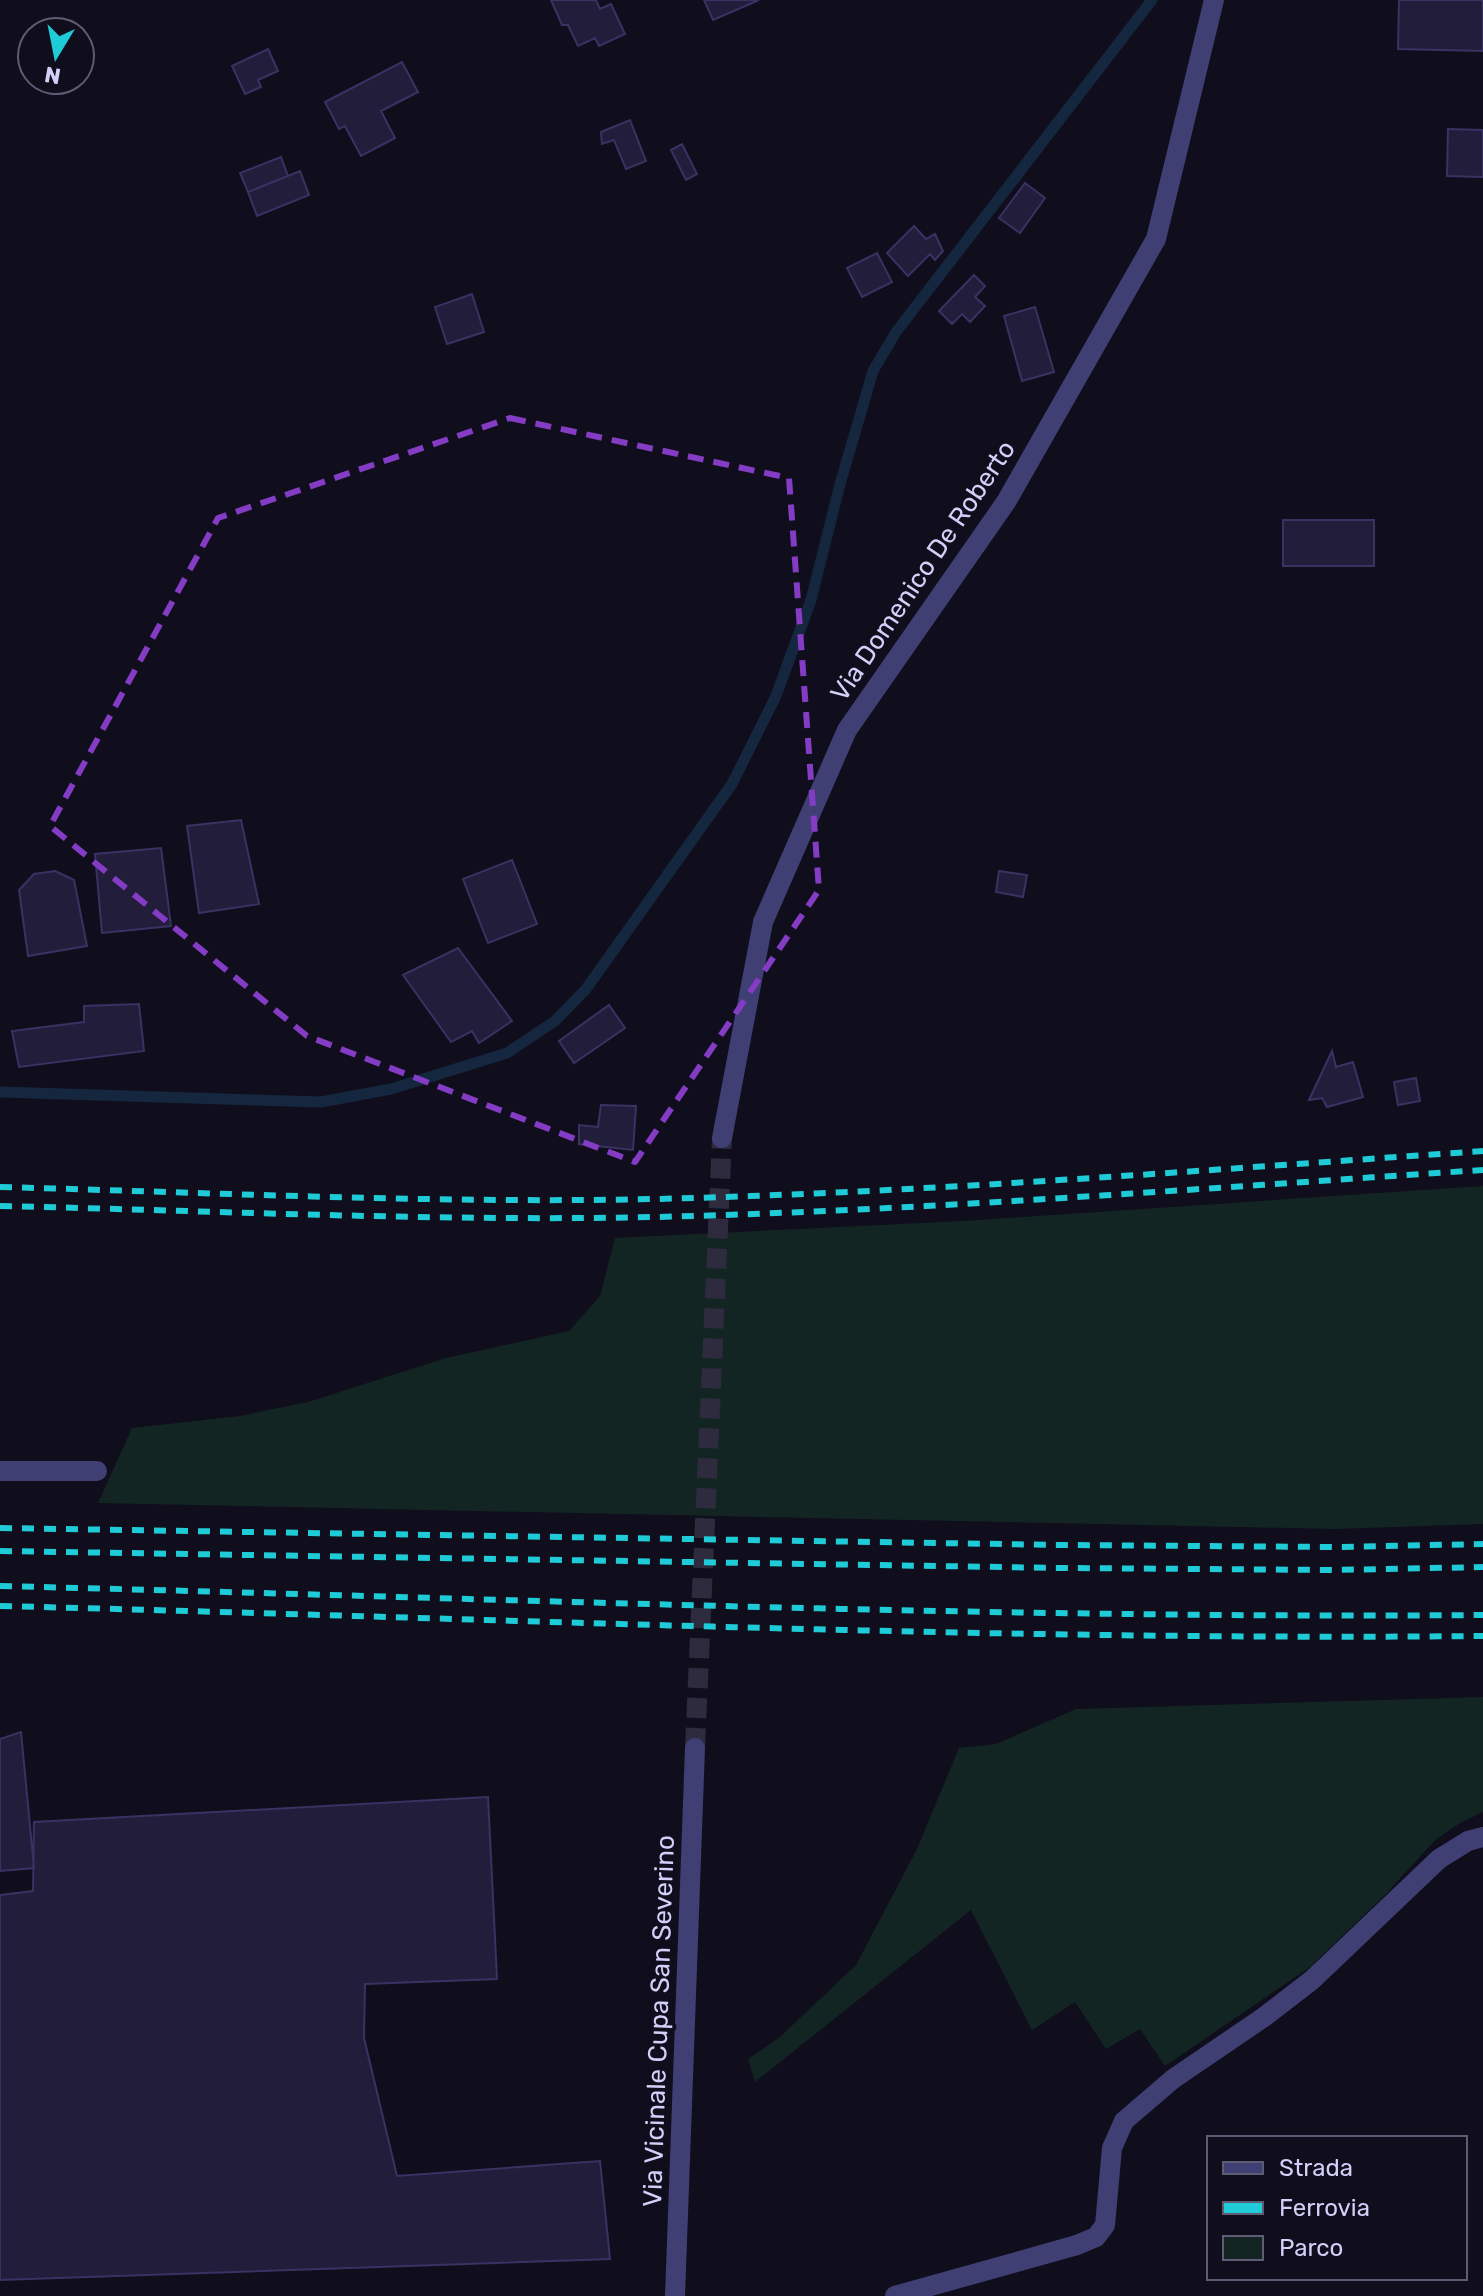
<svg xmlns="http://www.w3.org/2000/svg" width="1483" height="2296" viewBox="0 0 1483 2296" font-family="Rubik,sans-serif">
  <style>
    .green { fill: #122523 }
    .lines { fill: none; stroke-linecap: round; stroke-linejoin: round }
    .stream { stroke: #15273f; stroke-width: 11 }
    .building { fill: #211d3a; stroke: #393263; stroke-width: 2 }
    .minor-tunnel { stroke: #2d2b3d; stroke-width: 20; stroke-dasharray: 20 10; stroke-linecap: butt }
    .service { stroke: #3f3f74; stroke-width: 20 }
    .minor { stroke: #3f3f74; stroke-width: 20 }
    .rail { stroke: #1ecbd6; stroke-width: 6; stroke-dasharray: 12 10; stroke-linecap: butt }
    .marked { fill: none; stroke: #843cc5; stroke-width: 6; stroke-dasharray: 16 10; stroke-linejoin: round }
    .labels { text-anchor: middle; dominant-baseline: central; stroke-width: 8; stroke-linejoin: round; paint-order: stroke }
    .street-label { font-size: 26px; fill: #d2cff8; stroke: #100e1c }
  </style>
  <rect width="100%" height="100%" fill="#100e1c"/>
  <path class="green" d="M1483,1186V1524L1336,1529L98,1503L132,1428L240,1416L308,1402L446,1358L569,1331L600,1296L615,1238L963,1221Z
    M1483,1697V1812L1460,1823L1435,1840L1387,1893L1310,1967L1165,2066L1140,2029L1106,2049L1075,2002L1032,2030L971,1910L755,2082L748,2059L780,2037L856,1965L917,1849L959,1748L996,1744L1076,1709Z"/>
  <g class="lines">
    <path class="stream" d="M0,1092L321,1102L391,1089L507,1053L555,1021L586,989L732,784L776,696L811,600L840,484L873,371L896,332L1152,0"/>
  </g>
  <path class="building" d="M551,0H596L600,9L611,4L625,34L599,46L595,38L578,46L568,25H562Z
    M704,0H759L713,20Z
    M1399,0H1483V51L1398,49Z
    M268,49L278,71L258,80L261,87L245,94L232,66Z
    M402,62L418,92L381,111L395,138L361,156L345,126L339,129L325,102Z
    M630,120L646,161L626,169L614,140L602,144L601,132Z
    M1448,129L1483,130V177L1447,176Z
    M682,144L697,174L686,180L671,150Z
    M281,157L288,176L248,192L240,173Z
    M300,171L309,195L257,216L248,192Z
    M1025,183L1045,198L1020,233L999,218Z
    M914,226L926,239L935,234L943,251L935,260L930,254L908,276L887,253Z
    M877,253L892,282L862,297L847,268Z
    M974,275L985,286L975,297L985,306L970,322L962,314L952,324L939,311Z
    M472,294L484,332L447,344L435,307Z
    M1035,307L1054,372L1022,381L1004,316Z
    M1283,520H1374V566H1283Z
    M241,820L259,904L199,913L187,826Z
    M161,848L171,926L102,933L95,854Z
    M512,860L537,924L488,943L463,879Z
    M55,871L74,880L87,946L28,956L19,890L34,874Z
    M999,871L1027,875L1023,897L996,892Z
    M458,948L512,1021L479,1043L472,1031L451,1042L403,975Z
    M139,1004L144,1051L19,1067L12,1031L84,1022V1006Z
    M609,1005L625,1028L574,1063L559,1041Z
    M1332,1051L1336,1067L1353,1062L1363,1097L1327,1107L1322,1098L1309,1100Z
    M1416,1078L1420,1101L1398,1105L1394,1082Z
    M601,1105L636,1106L633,1150L579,1144V1125L598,1127Z
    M21,1732L34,1868L0,1871V1739Z
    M488,1797L497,1979L365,1984L364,2038L397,2176L600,2161L610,2259L0,2280V1895L33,1891L34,1822Z"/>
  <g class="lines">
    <path class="minor-tunnel" d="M695,1748L722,1138"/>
    <path class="service" d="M895,2296L1077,2245L1096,2237L1105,2225L1112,2148L1124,2121L1173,2079L1264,2017L1312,1980L1439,1859L1468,1841L1483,1837"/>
    <path class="minor" d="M722,1138L763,922L847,730L1006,502L1156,239L1214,0
      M0,1471H97
      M675,2296L695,1748"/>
    <path class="rail" d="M0,1187C231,1193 463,1205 694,1198C957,1190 1220,1169 1483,1151
      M0,1206C231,1211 463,1223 694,1216C957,1208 1220,1187 1483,1170
      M0,1528L1061,1545L1336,1547L1483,1544
      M0,1551L1061,1568L1335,1570L1483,1567
      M0,1586C494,1598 989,1619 1483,1615
      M0,1606C494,1618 989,1641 1483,1636"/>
  </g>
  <path class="marked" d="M510,418L789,478L819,890L635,1162L307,1036L50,826L218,518Z"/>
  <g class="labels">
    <g class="street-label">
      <text transform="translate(923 571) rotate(-56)">Via Domenico De Roberto</text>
      <text transform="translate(659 2021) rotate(-88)">Via Vicinale Cupa San Severino</text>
    </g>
  </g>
  <rect x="1207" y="2136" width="260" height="144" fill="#100e1c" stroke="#5e5b74" stroke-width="2"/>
  <rect x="1223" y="2162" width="40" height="12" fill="#3f3f74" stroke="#5e5b74" stroke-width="2"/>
  <text x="1279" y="2176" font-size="24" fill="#d2cff8">Strada</text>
  <rect x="1223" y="2202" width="40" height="12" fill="#1ecbd6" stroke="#5e5b74" stroke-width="2"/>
  <text x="1279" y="2216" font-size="24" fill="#d2cff8">Ferrovia</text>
  <rect x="1223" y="2236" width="40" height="24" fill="#122523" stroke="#5e5b74" stroke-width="2"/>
  <text x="1279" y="2256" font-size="24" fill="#d2cff8">Parco</text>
  <g transform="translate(56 56) rotate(190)"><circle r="38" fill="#100e1c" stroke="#5e5b74" stroke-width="2"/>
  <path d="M0-6L14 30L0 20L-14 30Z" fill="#1ecbd6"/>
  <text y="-12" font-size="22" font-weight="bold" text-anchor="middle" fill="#d2cff8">N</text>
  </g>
</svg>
